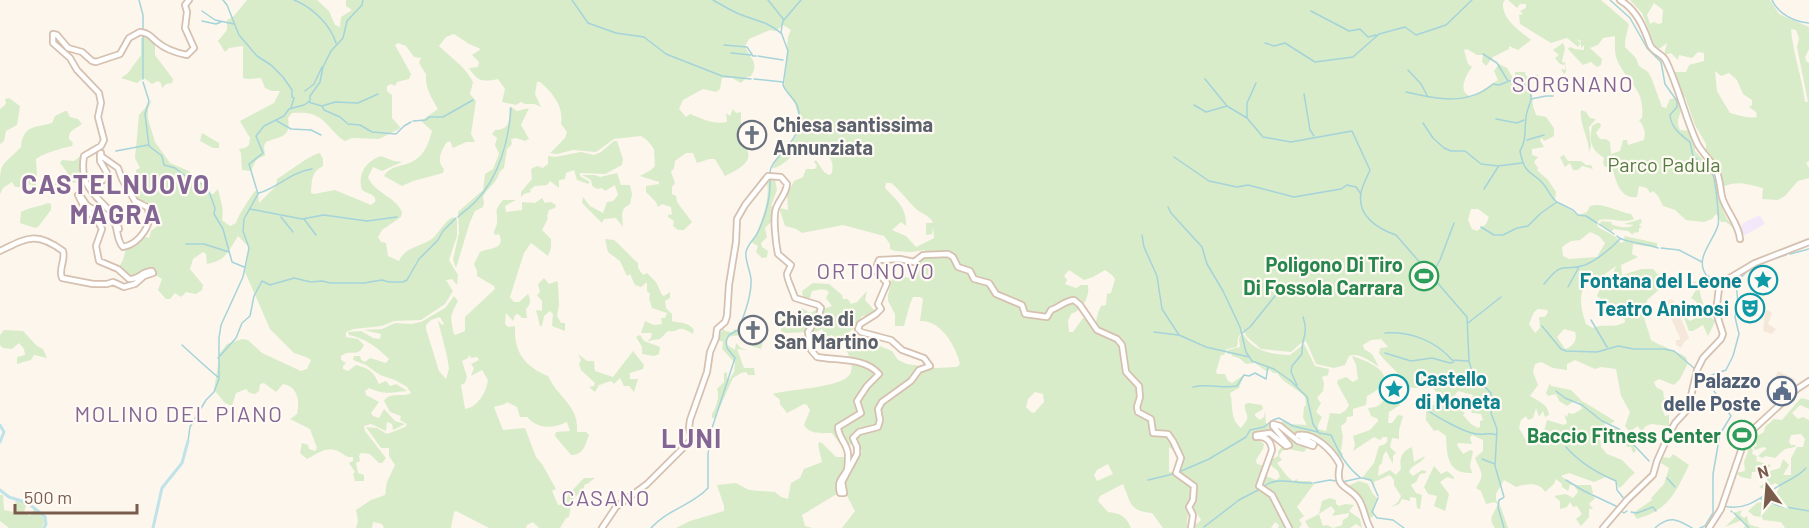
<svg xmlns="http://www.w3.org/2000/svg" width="1809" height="528" viewBox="0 0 1809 528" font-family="Barlow,sans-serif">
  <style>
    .residential { fill: #f5e8da }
    .education { fill: #f3e8fa }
    .green { fill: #d8ecc9; fill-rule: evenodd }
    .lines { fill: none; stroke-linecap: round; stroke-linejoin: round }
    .stream { stroke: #a5d3da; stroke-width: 1.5 }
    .canal { stroke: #bfe3e8; stroke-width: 3 }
    .secondary-casing { stroke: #d6c0b0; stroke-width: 8 }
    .secondary { stroke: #fff; stroke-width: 4.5 }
    .labels { text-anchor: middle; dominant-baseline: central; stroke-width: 4.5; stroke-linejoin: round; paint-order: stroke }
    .worship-label { font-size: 20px; font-weight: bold; fill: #5b616d; stroke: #fffaf3; text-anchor: start }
    .park-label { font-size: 20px; fill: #537a41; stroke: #fffaf3 }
    .leisure-label { font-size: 20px; font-weight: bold; fill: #27864d; stroke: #fffaf3; text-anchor: end }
    .culture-label { font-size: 20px; font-weight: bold; fill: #0d838f; stroke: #fffaf3; text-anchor: end }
    .service-label { font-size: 20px; font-weight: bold; fill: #4e5e75; stroke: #fffaf3; text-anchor: end }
    .quarter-label { font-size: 22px; letter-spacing: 1.5px; fill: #846695; stroke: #fffaf3 }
    .district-label { font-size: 26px; font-weight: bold; letter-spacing: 1.5px; fill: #846695; stroke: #fffaf3 }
  </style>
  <rect width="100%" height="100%" fill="#fdf6ec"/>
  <path class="residential" d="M1671,299L1674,301L1689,338L1684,342L1681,348L1676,345V340H1680V338L1668,311L1665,312L1663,306V303Z
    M1768,310L1772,313L1768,324L1776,329L1772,334L1763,331L1765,311Z
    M1778,371L1795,379L1786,396L1770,389Z"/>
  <path class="education" d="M1760,215L1765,224L1745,235L1741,234L1740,231L1743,223Z"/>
  <path class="green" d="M247,0H317L329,11L335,25L340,27L341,17L352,10L346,6V0H1505L1503,3C1502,20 1520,31 1531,40L1518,50L1509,46V49L1493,57L1486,66L1482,62L1483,55H1477L1467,49L1464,50L1468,64L1472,67C1465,76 1457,93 1472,97L1498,80L1494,71L1499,64L1507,68L1513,78L1515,77V72H1525L1526,76L1530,77L1538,74V78L1531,80L1533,106L1536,115L1546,117L1554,128V136L1544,141L1542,138L1540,140L1544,147L1532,149V155L1538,157L1534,162L1538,168L1537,170L1548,180L1556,192L1555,201L1579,215L1587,212L1590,206C1604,202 1616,212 1631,214L1634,219C1622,224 1611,217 1599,220L1597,223L1598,227L1616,237L1621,243L1625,241L1624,236L1657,243V248L1633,244L1632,254L1638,257L1621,265L1622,275L1642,269H1653L1663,280L1662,287L1647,300V309L1643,310C1644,321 1648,328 1651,340C1663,347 1674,350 1686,357L1688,363L1680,379L1674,385L1659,379L1654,382L1656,387L1663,391L1664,398H1671L1662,402L1661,406L1665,416L1669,415V426L1651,424L1646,426L1641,432L1638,426L1633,429L1631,434L1625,426L1630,412L1621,396L1616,369L1601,367L1595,369L1575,360L1567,364V370L1553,368L1541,362L1535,364L1533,372L1538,385L1530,396C1538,401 1548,404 1549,415L1545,417L1543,411L1539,417L1536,408L1533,418L1528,420L1526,416L1521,420L1519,428L1527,442L1543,435L1547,420L1564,425L1567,423L1564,414L1567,417L1568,413L1573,414L1582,409L1579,402L1574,401L1567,406L1559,401L1556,394L1548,396L1546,393L1550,383L1551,386L1571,390L1582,401L1615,421L1610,424L1605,422L1603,432L1600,436L1601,447L1607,454L1622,460L1635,473C1627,478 1626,484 1619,488L1615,481L1606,477L1594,482L1569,473L1561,476L1573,485H1570L1568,491L1562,487V484L1556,479L1554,484L1545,492C1539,481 1526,484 1516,487L1504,480L1496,494V500L1500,505L1508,528H1495C1487,518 1494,514 1498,504L1494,502L1486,504L1481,491L1476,488C1486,473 1480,471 1475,458L1483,451V440L1472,435L1470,438L1472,444L1458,443L1457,445L1463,454L1470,450L1473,451L1470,466L1472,473C1447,474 1447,456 1446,436L1438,430L1434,431L1426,420V407L1437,404L1436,400L1440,397L1432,387C1420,388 1403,391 1396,378L1398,374C1392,366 1384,361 1379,353L1380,348L1388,347L1381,339L1371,340L1363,345L1364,349L1372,354L1379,367C1370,361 1359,352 1349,356L1345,365L1334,368L1316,364L1306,341L1300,344L1291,352L1261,349L1247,337L1243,330L1238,338L1237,347L1227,349L1224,355H1221L1216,372L1217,374H1225L1228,381L1232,383L1244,375L1239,388L1230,393C1234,406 1229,418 1241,428C1253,414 1244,417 1245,404L1249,403L1262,405L1263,409L1255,414V416L1260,420L1264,417L1265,411L1266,424C1275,427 1281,436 1287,444L1272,433L1255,434L1254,436L1264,444L1263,449L1256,460L1257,464L1264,466V475L1276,480L1280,477L1278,471L1269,464V461L1278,456V451L1284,445H1289L1275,425L1293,440L1314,448H1307L1304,452L1288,449L1282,451L1279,456L1282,460L1277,463L1287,476L1293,481L1297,479L1298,481H1310L1314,484L1297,507L1304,516L1299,520L1302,524L1299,528H1290L1279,504C1278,515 1282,522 1288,528H1278L1279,525L1275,522L1271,528H1193L1194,525L1198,523L1201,520L1197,513L1192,510V515L1189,514L1187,519V528H1163L1152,513C1129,511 1131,503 1123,484L1100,496L1098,501L1108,512C1120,513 1126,516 1131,528H842L855,511L845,492H840L802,515L805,526L812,528H676L690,521L724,511V506L717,485L736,483L749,490L775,492L781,497L788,499L791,483L800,478L804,469L822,462L818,445L819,442L822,443L836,457H855L862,452L859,445L840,444L832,433C822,433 810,435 804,425L810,410L807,405L804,404L787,413L780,404V400L773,394C788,389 847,388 851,372C854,362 846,350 842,341L836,340L832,335L826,337L822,329L811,335L809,333L823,309L832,306L826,298L829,292C823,287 818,290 812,291L809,301L803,298L802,291L813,283L829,284L842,295L843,299H848L851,304L857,302L867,291L865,300L875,311L872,315L862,316L855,328L846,334V338L857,343L875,344L892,351L898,360L907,364L935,368L957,367L960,364C956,346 940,319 920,321L923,299L920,297H913L910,304L904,326H895V314L888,301V295L892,279L904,274L907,278L912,275L915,264L924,257L925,250L911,252L895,251L890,249V244L884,236L843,225L802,233L796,229L785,226L779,208L788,210L787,195L794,181L803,177L806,169H815L817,166L814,162L816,160L824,172L829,175L832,173C834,162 831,156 821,151L819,153L817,147L809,144C797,149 782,169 772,168L778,156L788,148L796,137L798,126L799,117L795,104L784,87L788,37L791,30L783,25L776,31L770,30L749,39L745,46C749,58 760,62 751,76L747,77L741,83L732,78H722L720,89L716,92L703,89L683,100L679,109L686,117L690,114C703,119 714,125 727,122L726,113L730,116L733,109L736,113L741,112V124L744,126L739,133C741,140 746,145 748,152C752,164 732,172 725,176L715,159H709L697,163L693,153H686L675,161L674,168L671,172L675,183L672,187V194L676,196L677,202L692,222L684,230H678L673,226L674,221L668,217V215L672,214L671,207L662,204L658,207L656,202L646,192V186L659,184V182L640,176L651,170L655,166L654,149L647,140L641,136L614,139L596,152L573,150L557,154L550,153L565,138L567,132L561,124C564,107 553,93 540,82H537L535,94L541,107L535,104H525L521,102L516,105L502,102L505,89L498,79C483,82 478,82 469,68L478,67L479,62L472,55L481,49L469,44L454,34L446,37L439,46C451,58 464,65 473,82L470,94L476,101L471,134L475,142H466L453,148L450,141L446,143C441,152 436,161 444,169L443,173L413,181L402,186L384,176C391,164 405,167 415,160C425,154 429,142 432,131L421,121L438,109C431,97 425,88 426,74L419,63L421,58L414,57L406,46L398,43L395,45L411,74L409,79L397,82L395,86L391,84L387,86V91L392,95V118L400,127L399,129L379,139L352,138L345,141C340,138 338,136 334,132C319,115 315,112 292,113L288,118C291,138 281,136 266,142L264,146L265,156C256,158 255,162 251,171L242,170L241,153L239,149L245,148L249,145L250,138L240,121L274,103L280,91H272L265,88L261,78L248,79L243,78V46L229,48L225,52L218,41L227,30V20L233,17ZM886,183C888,183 889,183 891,183C896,186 910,203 915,208C921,214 930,215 933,223H926V235L932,234L933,227L934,238L916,247L906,236L892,230L901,222L906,226C907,207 896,200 885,188ZM1471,209H1478L1489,217L1486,224L1477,231L1472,229L1468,220ZM1590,232L1599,236L1605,243L1597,257L1569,259L1563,256L1562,247L1571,241L1580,240ZM1616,266C1613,277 1601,284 1597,296L1625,320V322C1614,329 1604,323 1593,328L1586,324C1582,311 1577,297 1586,284H1599L1605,274ZM1069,270L1084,280L1093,277L1105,270L1112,275L1115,279L1111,293L1107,294L1106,305L1101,306C1096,315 1097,323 1094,328L1086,318H1083L1073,332H1069L1068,321L1071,314C1082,311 1090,297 1088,285H1081L1076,288L1065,284L1067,280L1064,276ZM1538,309L1547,310L1548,312L1545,317H1539L1540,328L1535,333L1529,324L1534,312ZM1564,329L1575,332C1578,341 1572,347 1565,349L1557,337ZM1458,391L1473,395L1469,409L1472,413L1481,414L1483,420L1480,421V427L1478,428L1471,424L1463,415L1465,413L1459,408V405L1452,402V399ZM1035,392L1043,394L1044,402L1034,413L1031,412L1026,407L1028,399ZM1169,447L1183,458L1177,472H1169ZM1108,464L1113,474L1097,481L1094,475L1097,470Z
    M1508,0H1601L1629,24L1625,41V47L1636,58L1639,66L1648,72L1651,77L1662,107L1666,108L1670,99L1679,98C1680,101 1681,104 1681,108C1681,116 1675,120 1680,130L1691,131L1695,140V151L1714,172L1723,210L1727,219L1736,230L1726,222H1721L1716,214L1712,219L1704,222L1686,220L1675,210L1663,206L1658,196L1653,191L1650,193L1647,188L1639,186L1637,197C1616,200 1614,171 1610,156H1608L1610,166L1605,167L1603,163L1604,158C1591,149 1589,143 1592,126L1597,123H1600L1601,126L1596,133L1600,139H1606L1610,142L1611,154L1620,151L1623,140H1627L1628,145L1644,140C1646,131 1644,127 1639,120L1642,118C1645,89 1630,86 1619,64C1614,55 1615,45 1615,36L1603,38L1598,45L1590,48L1602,59L1601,65L1597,67L1591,62L1583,65L1568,49L1570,47L1575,49L1584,50V45L1581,48V41L1576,39L1581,43L1578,47L1567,38L1551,43L1520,24L1519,15L1523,14L1520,11L1526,8V4H1520L1517,8Z
    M1630,0H1770L1779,14L1809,27V49L1805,57L1806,61L1809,63V161L1806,163L1809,168V178L1798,181L1785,196L1778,200L1762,199L1763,188C1747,184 1737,180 1723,187L1717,168L1706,154V144L1695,125L1685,97L1682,98L1671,70L1676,72H1686L1689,65L1704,61V53L1698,52L1692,58L1679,55L1678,60L1671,53L1664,55L1667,43L1659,49L1655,46L1642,13ZM1654,3L1663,10L1662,23L1658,24L1654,22L1650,24L1647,15ZM1791,29L1796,30L1799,38L1797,47L1808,102H1805C1802,77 1793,54 1791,29ZM1715,71L1721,76L1729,73L1737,80L1743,94L1752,100V105L1749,107L1756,112L1757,117C1748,119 1739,115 1730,113L1717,91Z
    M145,35L155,41V55L173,79L172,83L166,84L162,88L161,83L158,81L152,84L144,78L137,83L121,78L128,73L141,55V39Z
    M1563,43L1565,48L1562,61L1563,63L1565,62L1566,72L1564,74L1561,69L1565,70V65L1560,64L1555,58L1559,55L1553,50Z
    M9,98L20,106L17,125L6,131L4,141L0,144V109L6,104L5,99Z
    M152,100L148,109V119L155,142L170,163L189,171L204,185L209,193L213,194L218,189C221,203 224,207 222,220L230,226L236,223C239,214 249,199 255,191L258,192L259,203L276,186L277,179C287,173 311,154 320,153L323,159V166C311,172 312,181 311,193L314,194L335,190L371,205L375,202C377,194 367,194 362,190C357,174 366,161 381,156L394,161L402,162L382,171L373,167L368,177C373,192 395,196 402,212L401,217L382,230L378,237L381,242L386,243L388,256L399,261C405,246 423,247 434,237C440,231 445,221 453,217L457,220V236L449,260L458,275L457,285L452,279L446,280L453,291L445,304L421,320L394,321L382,326L354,329L346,332V337L358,339L364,345C357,359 351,348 341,356V360L346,363L343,366V369L348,371L356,365C370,369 373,371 379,384L386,381L390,386L396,384L407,391C390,392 387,396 369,388L365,391L366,395L379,402L371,413L373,416L379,418L384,409L395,421L405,424L393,430L392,424L387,422L386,431L371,424L364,426L365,431L386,458L382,463H379L370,454L361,453L359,456L360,461L356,463L358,473L364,475V481H355L353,474L355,472L349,463L353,461V457C344,458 343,452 335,450C324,447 316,455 307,459L300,453L302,443L308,445L309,449L315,451L317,448L310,429L290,419L297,414C300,402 298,386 283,384L276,392L264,383L260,384L259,391L255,394L250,393L246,389L236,393L232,406L225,403L214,390L220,353L227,344L242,339L248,340L262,353L301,371L307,369L311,360L306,357L294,353L270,329L245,272L249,247L238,236C229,250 226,261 207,264L206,254L203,252L193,259L190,269L203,285L202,290L196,294L186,292L181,297L175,293L170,299H166L158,290L162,279L157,276L154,270C144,268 140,277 131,277L119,267L123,260L126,249L143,236L149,238L151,231L159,225C158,214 159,208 148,205L146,201H138L130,187L137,182L136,170L140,168L135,158L139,115Z
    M511,107L517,111L529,108L521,125L529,139L525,141L516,138L511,139L512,144L507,149L504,168C498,172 500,174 496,180C492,186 486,190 483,197L484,203L483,207L475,211L470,222L456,268L453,260L459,233L458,212L483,190L485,174L493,169L499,154L495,145L497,138L492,134L495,130C510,130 510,120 509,108Z
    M1581,110L1586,112L1590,118L1596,119L1589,127L1591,146L1589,152C1589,138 1579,124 1581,110Z
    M65,111H67L70,117L78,119L82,124C76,129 68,130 69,139L73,143L72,146C62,148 44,153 36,159L37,175L35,193L31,184L25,187H15L12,182L3,188L0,194C0,160 0,169 21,147C23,124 36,128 52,123L55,116Z
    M202,133L219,143V148H213L200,141Z
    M614,141H617L623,159L622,165L605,174L580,173V176L590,182L588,184L577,180L574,170L566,173L565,179L559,180V188L550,181L547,185L535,186L530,190L531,192L524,194L521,197V192L532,179L531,169L537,166L543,168L548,164V156L555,157L581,152L594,155L601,152Z
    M82,155L80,180L77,182L55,185L56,181L63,182L66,179L67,172L60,163L62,160L74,161Z
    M1564,155L1568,161H1581L1586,165H1591L1593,169L1582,166L1578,170H1573L1570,163L1565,167L1560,157Z
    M617,173L621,185H630L632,194L630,204L624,208L622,214L623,227L616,218L604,219L602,223L582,203L583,197L590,206L603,213L607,202L613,201L618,195L615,185L605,191L602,188L597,189L592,186L591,180L582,175H595L600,177Z
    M770,179H775L777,190L771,206L774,209L773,220L765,228L767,237L761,243L762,247L768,251L767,257L762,258L756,252L758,246L751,242C759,232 771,197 767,184Z
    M542,198L545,203L551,202L556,205L555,208L549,210L547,216L548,218L542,230L551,239V248L548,256L531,243L524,253L510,297L514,302H519L528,294C531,300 531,304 526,309L527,318H522L518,314L515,315L513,321L506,313L505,324L508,327L515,326C514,352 524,366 548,376C558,398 579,405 577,432H586L589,435C585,445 584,455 571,455L555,436L556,432L570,431L567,422C552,429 538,429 527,417H520L517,407L507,402L505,404L494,407L503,430L525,428L536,457L542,464L556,489L552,491L558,505L565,504L568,495L584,478H595L587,484H585L583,490L572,500L569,517L566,518L560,528H539L533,522L527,525L526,528H489L456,511L454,512L451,528H384L382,524L373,522L372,528H356L358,521L356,510L371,500L385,495L387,482L395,465L389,456V448H381L366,427L377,428L387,434L405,427L407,424L400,420L401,416L390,412L384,401C390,391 403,398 411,393L407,387L395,380L380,375L366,365L353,360L354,356H360L361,360L365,362L370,358L386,363L389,359C378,348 365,338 349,335L348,332L361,331L373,338L380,339L381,334L364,330L382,329L395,323L411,324L421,322L445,308L454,296L458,301C450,316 450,317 454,334L455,335L465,331V317L495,289L494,286L477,276V271L474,264L480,252C490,247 506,250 499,234L495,235L494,233C494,229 497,226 497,223C498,210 493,212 503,200H516L505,206L506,212L522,210V202L535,203ZM440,317L444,324L442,325L438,320L439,325L447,356L449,369L446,379L439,371L426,329V325L431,320ZM469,355L471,358L477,357L479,360L471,364L474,368L471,376L482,370L488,380C486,393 478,407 465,409L461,385L465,383L467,377L462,361L468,358Z
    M48,203L51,204V210L38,227L35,228L20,223L21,212C30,207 39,207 48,203Z
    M1641,219L1642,222L1639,225L1642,227L1639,228V232L1633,233V235L1628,231L1614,229L1611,232L1600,224L1601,221L1612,222L1611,224C1618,227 1627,229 1634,225L1624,224Z
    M605,239L614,240C623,248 629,255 638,263V268L643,275L647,273L656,282L662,295L664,296L670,292V298L665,301L666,308L672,314V321C679,323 689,322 694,330L693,334C675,323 682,333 668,331L660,339L647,341L651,338L652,333H641L645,321L654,325L662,324L661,318H665L667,313L652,308L649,298L650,294L647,291V282L641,287L635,285L630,274L627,276L620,261L608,252Z
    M544,278L549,284L557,281L558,283L559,305L557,316L561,323H565V331L552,326L553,314L550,311L544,316L542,326H540L536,310L542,311V301L537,295L540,292L538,284Z
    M1693,282H1696C1701,290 1700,298 1704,305L1707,306L1712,319L1716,320L1708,336L1703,325L1693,331H1689L1684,318L1685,316L1690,321L1698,317L1695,308L1697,302L1691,298L1696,290L1692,285Z
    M802,308L810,313L816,310L819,311L806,332L786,333L781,331V320L775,316L776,311H782L792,316Z
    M755,322L767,326L761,349L749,345L752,337L754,338L757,330L753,327Z
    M723,328L725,331L732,332L735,329L741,332L739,335L728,337L727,345L735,350L736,343L741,348L748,350L737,349L744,368H754L755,375H748L746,372L741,373L733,378L715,418H712V414C716,408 720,396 717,389L724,382V373L727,372V378L729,380L734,372L735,363L722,349L723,342L718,340Z
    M4,330L23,331L37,346L43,349L47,358L34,355L31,360L17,364V357L25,355L24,349L19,343L12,349L3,348L0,345V335Z
    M1242,332C1252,351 1269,354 1290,355L1304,344L1315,366L1329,369L1328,375L1322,377L1324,383L1323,391L1317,398L1321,403L1316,412L1322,417L1318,425V429L1326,431L1330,413L1340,414L1346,410L1349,405L1337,383L1338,380L1346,377L1353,382L1358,379L1356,365L1352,356C1377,364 1402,378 1367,396L1366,405L1353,409V416L1347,417L1346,422L1341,426L1343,437L1341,451L1343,454L1341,460L1329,446L1299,433L1311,445L1301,441L1280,425L1283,421L1289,424L1307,425L1303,418L1304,407L1306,405L1305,397C1297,388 1284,384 1277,373H1273L1270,370L1266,371L1255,363L1246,364L1239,358L1232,356L1231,353L1229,355L1227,352L1228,350L1240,347L1239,339Z
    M640,335L644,341L660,347L659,354L654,356L642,354V347L636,337Z
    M633,351L644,365L643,369L630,373V379H638L634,392L629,386H624L620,378L614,384L611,381L599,385L595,392L589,387L594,386L595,383L581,370L579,364L581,360L578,354L587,361H594L595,371L613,377Z
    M1387,396L1395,399L1400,405L1389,412L1388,423H1392L1398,415L1403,416L1399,430V439L1392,438L1390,447L1396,453L1393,456V464L1386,451L1383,456L1382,463L1379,466L1378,476L1390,470L1396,475L1401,469C1399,458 1402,451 1412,447L1414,462L1425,456C1422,464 1412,464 1409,472L1413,476L1422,470L1426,471V473L1420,474L1416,482L1411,485L1416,493L1422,495L1420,509L1417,508L1416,498L1410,497V501L1402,499L1399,504L1391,507L1398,502L1401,496L1394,485V480L1390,475L1374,482L1375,490L1372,482L1362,478L1374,463L1379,446C1384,445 1389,443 1387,437H1383L1380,440L1374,437L1353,451L1355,445L1353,436L1370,430L1378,421V419L1371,416L1368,408C1381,407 1379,405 1387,396Z
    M1801,398L1809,400V409L1800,405L1792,413L1798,419L1803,417L1809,420V528H1785L1781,522L1763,520L1762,517L1754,516L1748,511L1757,503L1765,501L1773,505L1777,504L1776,494L1780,486L1775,483L1764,489L1759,487L1765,483L1770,471L1780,468L1783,459L1789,465L1783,475H1791V458L1797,447H1803L1805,439L1801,434L1791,435L1789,442L1791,445H1796L1795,447L1785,449L1775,458L1766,456L1762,458L1758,456L1767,448L1763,447L1755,450L1753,447L1757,446L1755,440L1757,436L1764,432L1765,427L1774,419L1782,420Z
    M1612,426C1626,430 1633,439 1636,451L1633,453L1631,447H1627L1625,444L1629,441L1628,438L1616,443L1611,436L1614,429L1611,427Z
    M1750,446L1753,450L1752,454L1757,456L1756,461L1771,465L1767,471L1752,472L1751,479L1741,477L1736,473L1745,471L1744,462Z
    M1673,454L1689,465C1675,493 1670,509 1637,519L1633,513L1652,500L1651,498L1664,484L1669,468L1661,463L1663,457L1670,458Z
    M1434,466L1441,474L1447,471L1454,477V479L1447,477L1440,482L1449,494L1445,511L1434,506L1437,496L1428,494L1424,487Z
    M1359,481L1368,484L1373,494L1378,499L1375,502L1373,517L1368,518L1360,501L1345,487Z
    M1574,485H1591L1593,493H1590L1595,498L1589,504L1593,509H1589V517L1581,526L1576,519L1582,514L1577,506L1573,507L1570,502L1567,507L1560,509V501L1554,496L1566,494L1573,498L1578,492Z
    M0,495H3L4,510L13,512L16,500L27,503L24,512L30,516L34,509L45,520L42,528H9L0,521Z
    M1330,498L1336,500V504L1339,506L1345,504L1354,505L1349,511L1360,519L1362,528L1356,524L1350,528H1309L1305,521L1319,514L1322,501ZM1331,506L1335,511L1332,516L1349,513L1348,517L1343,520L1342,525L1333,528L1327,525L1323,526L1319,514Z
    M1742,510L1740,515L1744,518L1747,516C1749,528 1751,524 1760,528H1744L1746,524L1742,520L1725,527L1737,515L1734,513Z"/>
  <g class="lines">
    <path class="stream" d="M139,0L143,15V31
      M223,0L227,5L239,35L257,56L271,65L283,77L292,90V97L294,98L291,108
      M294,0C312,7 330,24 336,43
      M572,0L588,23L616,33L644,37L666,54L722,76L751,79
      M713,0C722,5 730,10 739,14C756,21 767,21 782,34
      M768,0L784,20
      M1610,0L1630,18L1647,48L1661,62L1665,84L1677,101V107L1670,115C1671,128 1681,135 1690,142L1693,156C1700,163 1708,166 1713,175C1715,179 1720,221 1718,225C1714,241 1693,259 1707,276L1724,280L1735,287
      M1772,0C1778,14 1795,22 1809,23
      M202,11L215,20L234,24
      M1311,11L1349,31L1360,29L1368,37L1376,35
      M202,21L216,24L221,22
      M143,35V79
      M1265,43L1274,46L1285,43L1315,62L1353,57L1379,34L1405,27L1416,35L1446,25L1472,0
      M724,45L747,47L753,56H756
      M731,53L751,55
      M1483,54L1497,63L1508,81C1520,79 1532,85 1531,99C1530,105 1526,111 1526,118C1524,131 1527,139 1520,151C1525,178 1533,170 1545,186C1549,192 1551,198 1557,202
      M758,56L783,60
      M1408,70L1421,84L1428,97
      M754,79L783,82
      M1205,79L1227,106L1247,118L1263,137L1291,142L1352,131L1370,170C1367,177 1362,186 1361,193C1357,216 1378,229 1396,235L1467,317L1469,361L1473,375L1491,393L1492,404L1491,413L1497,429L1495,466L1504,497
      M143,82L149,101L145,114L149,146L162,156L164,165L175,168L187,177L204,185L208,189L215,208L214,214L223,229L232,262L244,267
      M305,91L314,84L322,67
      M1406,92C1436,99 1468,106 1493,84L1499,85L1507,82
      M1304,94L1310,130L1314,136
      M1531,99L1546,96H1553
      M308,102L322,106L335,102L358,103L378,94
      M1194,105L1206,112L1227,106
      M322,106L324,110L340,117L348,124L360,125L372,132L396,134L404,126L411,122
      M1247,117V103L1256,83
      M1496,119L1517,123L1524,120
      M277,121L291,129L311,130L321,135
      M413,121L426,120L429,117H443L473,100
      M1423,123L1433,138L1444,148L1451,151H1465L1481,164L1498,166L1522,163
      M1527,140L1544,135
      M116,151L148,145
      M1174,157L1209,181L1237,187L1248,185L1294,197L1341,189L1347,185L1356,187L1361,194
      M770,174C768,156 810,142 797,105C794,98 786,93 783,85L788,51L781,32L782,26L783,21L801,0
      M1484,189L1498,167
      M259,193C279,187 291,172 312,169
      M1168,207L1171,213L1202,247L1207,264L1223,291L1240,327L1246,352L1252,361L1274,369L1291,381L1307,397L1313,424L1319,433L1331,435C1339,452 1345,466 1361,478
      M250,209L302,219L324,215L367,221L397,217
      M281,217L293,232
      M458,217C464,211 471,207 476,201C499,177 509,140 511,108
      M304,219L316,235
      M1599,224L1614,234
      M1481,227L1494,235H1503L1517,228L1528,226L1541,213L1557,202L1573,210L1578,215L1586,216L1597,223
      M1142,235L1144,247L1157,276L1162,309L1179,335L1206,347L1249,357
      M1617,236C1623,243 1647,243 1658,248
      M186,244H204L229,252
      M1661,248L1679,250L1702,262
      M1790,254L1809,249
      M1761,263L1786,255
      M1432,274L1440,260L1454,223
      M1544,284C1565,258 1561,273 1585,265C1597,260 1611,248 1620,239
      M1568,287L1579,267
      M1591,320L1607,347
      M1468,323L1501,297
      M1542,326L1561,349L1566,351L1597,352L1618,346L1634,349H1664L1674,351L1695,369
      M1154,332L1178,335
      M1242,333L1250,327L1279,291
      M1385,333C1410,331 1436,341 1452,360L1468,361
      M182,345C195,357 206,367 219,378
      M1385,353L1411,361L1432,358L1450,363L1454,362
      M218,358L236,338L242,323L250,316L254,296L262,281L270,285L294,278L311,282L322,281L330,283H364L382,280L389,282H403L407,280L419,259L438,240L443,231L456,218
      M1297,385L1291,372L1292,366L1302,354C1301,338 1309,335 1303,317
      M1193,387C1208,383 1222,389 1237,386L1244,375L1249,376L1255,373L1266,379L1268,367
      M1713,389L1709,376L1726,370L1733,356L1739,334L1735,317L1738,304L1736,282L1752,267
      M1556,391L1565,398L1582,405L1602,421L1619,429L1649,461
      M1714,391L1724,406
      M1422,406C1431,414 1466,434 1478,434C1486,435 1488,432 1497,435
      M188,441L190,427L206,400L214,392L219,379V338L221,325L243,277L249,248L243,231L244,219L258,194L249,164L263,153L256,136L264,126L284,116L289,109L304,105L310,101V96L320,82L323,67L331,51L343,38L347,21L362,5L363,0
      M1566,447C1580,463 1597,473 1616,481L1617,490L1625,500
      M1482,459L1495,464
      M1179,472L1209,459L1241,440L1246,437L1250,430L1264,427L1273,420L1279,418L1293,426L1318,432
      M1362,478L1371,480L1378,496
      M1667,478L1675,487
      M1148,480L1173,474
      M1566,480L1584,491L1618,507
      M1314,483L1330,480L1342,482L1360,478
      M1264,486C1278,476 1295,484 1312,483
      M1503,498L1499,500L1498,507L1504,528
      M1761,499L1780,506L1809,511
      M1724,506C1748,512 1763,495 1782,484C1791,479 1799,476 1806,468
      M1621,511L1624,513L1627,511
      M1731,511L1732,512
      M1631,512L1637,513L1653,507L1656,511
      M1734,513L1749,528
      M1377,518L1372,512L1378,498
      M1378,518L1393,520L1404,528
      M1204,527L1239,500L1260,489
      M651,528C668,509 693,505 708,488V454L712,428L735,358L727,348L726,341L729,335L738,330C744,316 752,295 751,279C750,270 745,261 746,252C748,243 755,239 758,232C766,215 771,195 770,177
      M1655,528C1669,515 1677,519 1692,528
      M1700,528L1705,526L1713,513V474L1720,434L1731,416L1725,407"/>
    <path class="canal" d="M0,425L4,432L0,442
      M0,490L9,497L28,503L45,517L46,524L44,528
      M153,528L162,488L182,463L188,441"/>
    <g class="secondary-casing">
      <path id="secondary" d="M1620,0C1637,10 1644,28 1650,45C1653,52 1663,54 1666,61C1679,88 1685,117 1697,143C1702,153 1711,160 1716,170C1720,178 1720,188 1722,197C1726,211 1739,224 1740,239
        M53,34V43L70,58L77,70L99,93L101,103L98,117L104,140L101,146L84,156C77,198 112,199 119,229L117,230
        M53,34L57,35L68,48L82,52L92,61L96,62L120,54L129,38L140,32C149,33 151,37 157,42C165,49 177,53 187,55L194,48L185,28L187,12L185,5L189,0
        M100,154V161L107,173L103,180
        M0,251C27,238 36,231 63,251C66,260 58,269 62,278L93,284H107L113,282L124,287L135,284L144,276L153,273L152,271C142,271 138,280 129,279L118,269L99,261L96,246L102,229L97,220L84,207L78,195C83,197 83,201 87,205C95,213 107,210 115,224C118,232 117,241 123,247C139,244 155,223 147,207L135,201L122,179L118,168L101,156V153
        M844,493L842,482L857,454V447L853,438L859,432L878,427L880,420L878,409L882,402L911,381L919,370L930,366L924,358L902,350L891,340L861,332L858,329L860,324L876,314L881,309L878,304L887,283L875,270L879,260L900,259L914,262L923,255L948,254L953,257L958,267L970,271L974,279L989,283L996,294L1022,305L1025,314L1047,317L1051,310C1060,307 1064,301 1074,300L1080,305L1097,330L1117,339L1122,345L1126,372L1139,386L1140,397L1137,407L1138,412L1151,419L1153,433L1168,434L1173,441L1181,458L1176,473L1194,486L1193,500L1189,507L1193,515L1191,528
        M602,528L616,507L647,484L692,439L689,428L690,420L707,372L710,352L716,338L717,329L725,322L727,316L729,285L736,242L737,219L745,205L768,176L781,177L787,184C786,194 781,197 777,206C772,214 776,244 778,254L791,265C790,268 788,271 787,274C786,277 794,294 795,298L818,305L821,308L819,315L808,332L811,350L817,357C838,361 864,357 879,374L867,386L857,401L861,413L838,427C838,438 848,444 848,455C848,459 848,466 847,470C842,480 837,479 840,493H844
        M1289,528L1272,495L1259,486L1272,450C1271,440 1265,436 1256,437V435L1270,433L1286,446L1289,445L1273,426V424L1280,426L1298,441L1313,446L1314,444L1298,435C1314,432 1333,451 1340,465C1334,491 1349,484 1359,500C1364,508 1365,519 1370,528
        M1603,528L1627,500L1653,475L1657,461L1669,434L1675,423L1688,409L1697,370L1703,358L1721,339L1723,334L1716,312L1719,288L1728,279L1755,263L1809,242
        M1709,528L1721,509L1746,436L1797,389L1809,381"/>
    </g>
    <use href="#secondary" class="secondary"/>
  </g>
  <defs>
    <g id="church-ring" transform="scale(1.5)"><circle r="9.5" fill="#fffaf3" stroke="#6b7280" stroke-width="1.5"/><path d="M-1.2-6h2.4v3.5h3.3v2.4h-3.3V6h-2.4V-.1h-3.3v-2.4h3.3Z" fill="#6b7280"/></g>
    <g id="stadium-ring" transform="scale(1.5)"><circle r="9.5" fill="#fffaf3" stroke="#2e9e5b" stroke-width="1.5"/><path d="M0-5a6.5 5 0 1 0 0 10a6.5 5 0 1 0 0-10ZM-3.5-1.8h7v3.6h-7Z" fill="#2e9e5b"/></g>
    <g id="sight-ring" transform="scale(1.5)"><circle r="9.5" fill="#fffaf3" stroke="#0f9aa8" stroke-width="1.5"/><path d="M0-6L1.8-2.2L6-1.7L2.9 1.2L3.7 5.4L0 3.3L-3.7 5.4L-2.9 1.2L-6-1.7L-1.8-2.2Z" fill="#0f9aa8"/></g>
    <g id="theatre-ring" transform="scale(1.5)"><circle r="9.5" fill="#fffaf3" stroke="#0f9aa8" stroke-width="1.5"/><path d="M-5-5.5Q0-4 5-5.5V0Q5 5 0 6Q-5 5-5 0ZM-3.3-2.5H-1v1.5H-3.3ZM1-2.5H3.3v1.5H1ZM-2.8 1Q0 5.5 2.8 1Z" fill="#0f9aa8"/></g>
    <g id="civic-ring" transform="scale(1.5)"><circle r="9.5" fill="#fffaf3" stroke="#5c6f8a" stroke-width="1.5"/><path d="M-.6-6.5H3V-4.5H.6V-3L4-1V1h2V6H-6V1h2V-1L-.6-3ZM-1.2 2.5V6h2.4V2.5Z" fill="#5c6f8a"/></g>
  </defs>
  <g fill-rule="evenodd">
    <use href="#church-ring" x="752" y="135"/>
    <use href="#stadium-ring" x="1424" y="276"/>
    <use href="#sight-ring" x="1763" y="280"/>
    <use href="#theatre-ring" x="1750" y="308"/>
    <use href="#church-ring" x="753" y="330"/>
    <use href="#sight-ring" x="1394" y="389"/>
    <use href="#civic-ring" x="1782" y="391"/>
    <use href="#stadium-ring" x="1742" y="435"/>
  </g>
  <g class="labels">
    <g class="worship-label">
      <text x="773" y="124">Chiesa santissima<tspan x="773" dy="23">Annunziata</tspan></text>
      <text x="774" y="318">Chiesa di<tspan x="774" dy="23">San Martino</tspan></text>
    </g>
    <g class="park-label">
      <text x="1664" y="164">Parco Padula</text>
    </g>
    <g class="leisure-label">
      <text x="1403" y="264">Poligono Di Tiro<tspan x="1403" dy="23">Di Fossola Carrara</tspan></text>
      <text x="1721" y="435">Baccio Fitness Center</text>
    </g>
    <g class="culture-label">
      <text x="1742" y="280">Fontana del Leone</text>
      <text x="1729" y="308">Teatro Animosi</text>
      <text x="1415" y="378" text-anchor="start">Castello<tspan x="1415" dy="23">di Moneta</tspan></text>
    </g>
    <g class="service-label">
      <text x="1761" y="380">Palazzo<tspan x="1761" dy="23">delle Poste</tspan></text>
    </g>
    <g class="quarter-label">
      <text x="1573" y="83">SORGNANO</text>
      <text x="876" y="270">ORTONOVO</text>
      <text x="179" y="413">MOLINO DEL PIANO</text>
      <text x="606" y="497">CASANO</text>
    </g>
    <g class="district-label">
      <text x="116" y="183">CASTELNUOVO<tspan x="116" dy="30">MAGRA</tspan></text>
      <text x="692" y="437">LUNI</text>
    </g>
  </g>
  <g transform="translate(1767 486) rotate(344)" stroke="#fffaf3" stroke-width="4.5" paint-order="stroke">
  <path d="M0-4.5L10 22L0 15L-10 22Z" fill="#7a5c4d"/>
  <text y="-9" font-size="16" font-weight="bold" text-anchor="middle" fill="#7a5c4d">N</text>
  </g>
  <path d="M15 504v9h122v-9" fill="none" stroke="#7a5c4d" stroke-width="3"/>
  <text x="24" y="504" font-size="18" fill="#7a5c4d" stroke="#fffaf3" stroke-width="4.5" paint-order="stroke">500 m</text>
</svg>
